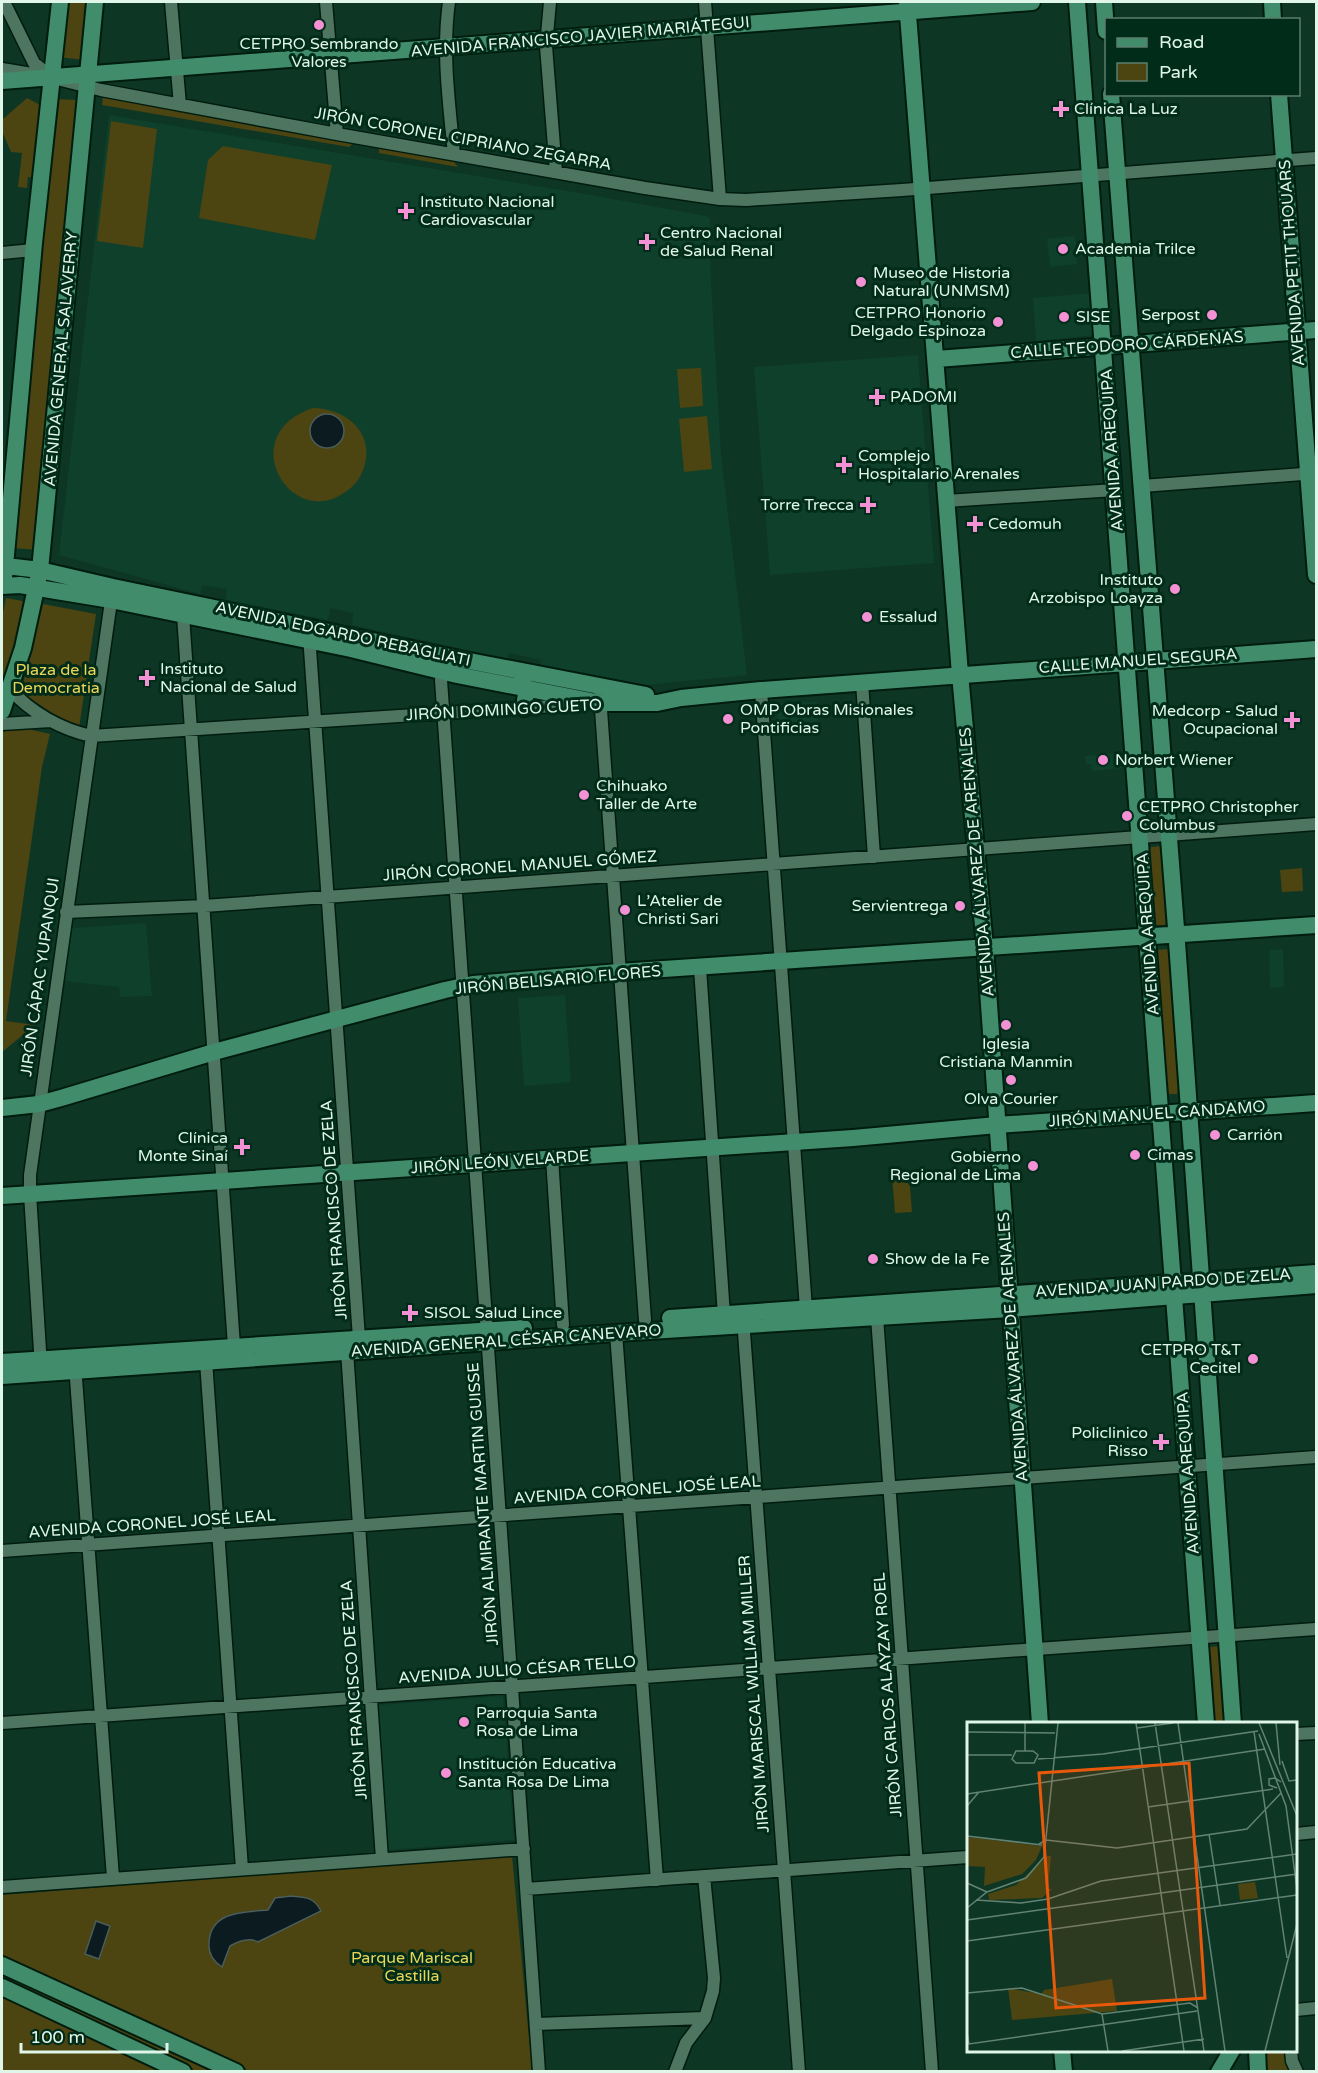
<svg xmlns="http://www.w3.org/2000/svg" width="1318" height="2073" viewBox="0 0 1318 2073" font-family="'Varela Round',sans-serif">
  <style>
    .built { fill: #0e402b }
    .green { fill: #4c4411; fill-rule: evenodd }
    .water { fill: #0b1b20; stroke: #4b5d5c; stroke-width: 1.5 }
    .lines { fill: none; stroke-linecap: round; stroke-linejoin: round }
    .street-casing { stroke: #001c0f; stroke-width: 15 }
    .secondary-casing { stroke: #001c0f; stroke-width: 20 }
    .street { stroke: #4e7560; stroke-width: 12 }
    .secondary { stroke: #418d6b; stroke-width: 16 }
    .poi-dot { fill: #f491d4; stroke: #022c1a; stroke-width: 2 }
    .labels { text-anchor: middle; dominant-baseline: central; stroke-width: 6; stroke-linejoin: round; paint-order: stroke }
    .street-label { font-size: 16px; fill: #e0f6e9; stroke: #022c1a }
    .poi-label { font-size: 16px; fill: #e0f6e9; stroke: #022c1a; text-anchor: start }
    .park-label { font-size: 16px; fill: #ead656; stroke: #022c1a }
    .inset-road { fill: none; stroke: #628373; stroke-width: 1.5 }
    .view { fill: #e8590c; fill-opacity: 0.15; stroke: #e8590c; stroke-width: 3 }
    .inset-edge { fill: none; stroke: #e0f6e9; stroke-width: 3 }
  </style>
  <rect width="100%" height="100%" fill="#0e3624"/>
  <path class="built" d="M109,115L591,195L706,216L710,219L711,283L721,455L747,675L646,685L591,676L540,666L541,660L509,653L507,659L352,625L353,613L330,608L328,620L226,600L227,589L203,585L200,594L59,555Z
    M1074,236L1079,253L1076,257L1077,264L1050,267L1047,239Z
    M1091,293L1095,335L1036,341L1033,298Z
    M918,355L934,563L770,575L754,367Z
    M817,702L818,735L778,736V703Z
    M1120,753L1122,768L1092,771L1091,764H1086L1085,756Z
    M146,923L152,996L120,997L119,987L65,981L71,928Z
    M1283,949L1284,987L1270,988L1269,950Z
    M565,995L571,1082L524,1086L518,998Z
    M503,1696L514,1840L388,1850L377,1705Z"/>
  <path class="green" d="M66,2H92L84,60L58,57Z
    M103,97L350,139L352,144L349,147L102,105Z
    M27,98L42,106L34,178L28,177L27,188L18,187L22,153L11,152L2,131L3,119Z
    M53,99L81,100L40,550L12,548Z
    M111,121L157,129L143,248L97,241Z
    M223,146L332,165L315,240L199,218L208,160Z
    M379,147L451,158L458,167L379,153Z
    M701,368L703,406L680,408L677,369Z
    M313,408C350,409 379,437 361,475C356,485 347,492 337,497C285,522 237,433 313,408ZM320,416L336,418L343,426L344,432L320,447L312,439V423Z
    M707,416L712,469L684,472L679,419Z
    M6,598L28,602L2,694V617Z
    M43,604L96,614L79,728L49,711L21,692Z
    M19,727L50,734L42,767L6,1021L35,1025L2,1052V732Z
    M1161,846L1167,921L1165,925H1156L1154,922L1149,852L1151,847Z
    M1302,868L1303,891L1282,892L1280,870Z
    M1170,949L1180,1082L1177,1094H1169L1165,1088L1156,950Z
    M909,1175L912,1212L895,1213L892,1176Z
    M1220,1646L1228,1723H1212L1207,1652L1210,1647Z
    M512,1855L532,2071H2V1895Z
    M1266,2051H1287L1292,2071H1267Z"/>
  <path class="water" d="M310 431a17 17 0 1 1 34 0a17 17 0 1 1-34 0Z
    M291,1896C305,1897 314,1897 321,1911L258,1942C249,1937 239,1941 230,1946L222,1967C213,1961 208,1954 209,1943C210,1911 244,1912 268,1910L275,1898Z
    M96,1921L110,1926L99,1959L85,1954Z"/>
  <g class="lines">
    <g class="street-casing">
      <path id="street" d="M4,2L34,63L51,77
        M171,2L180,105
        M326,2L337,134
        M449,2C442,52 449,103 454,154
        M550,2L546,46L556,172
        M705,2L720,199
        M2,69L32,74
        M61,80L101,90L337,134L645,188L720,199L746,200L902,190L1316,158
        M2,253L33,250
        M1142,486L1316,473
        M946,501L1115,490
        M183,615L234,1346
        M309,635L359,1338L347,1351L382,1859
        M450,667L444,671L441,680L539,2072
        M862,682L874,857
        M10,689C31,713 61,729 91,736L584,704
        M761,690L806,1309
        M600,696L645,1320
        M2,724L51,721
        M66,912L204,906L1316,824
        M700,968L724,1315
        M552,1158L563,1325
        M877,1317L932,2072
        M743,1319L799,2072
        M616,1333L657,1880
        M206,1361L242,1869
        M75,1365L113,1878
        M41,1366L30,1194V1175L112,594
        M2,1551L1316,1457
        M2,1723L1316,1629
        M1296,1734L1316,1733
        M1296,1834L1316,1832
        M2,1887L524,1849
        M526,1889L968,1857
        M1296,2010L1316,2008
        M536,2024L705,2018
        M1291,2050L1292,2061L1297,2072
        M675,2072L686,2043L705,2018L713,1991L714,1978L704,1876"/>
    </g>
    <g class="secondary-casing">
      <path id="secondary" d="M907,2L960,674L985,948L1040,1724
        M1077,2L1206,1724
        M1104,2L1106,31
        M1272,2L1273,20
        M2,81L1032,2
        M1111,94L1176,928L1233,1724
        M1279,94L1316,575
        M937,359L1316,330
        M6,566L40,570L113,587L464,660L646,695
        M4,577L34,243L60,2
        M2,586L20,585L111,600L351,649L457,675L601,703H657L681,698L761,690L1316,649
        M522,677L526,693L524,708
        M2,711L23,648L40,570L95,2
        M2,1108L39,1104L61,1098L214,1052L445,990L473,984L619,972L1316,925
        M2,1196L853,1138L997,1125L1316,1103
        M670,1318L1316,1273
        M2,1362L524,1328
        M2,1376L616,1333L1010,1309L1316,1285
        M2,1965L236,2072
        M2,1987L183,2072
        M1062,2050L1064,2072
        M1257,2050L1258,2072
        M1219,2072L1232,2050"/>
    </g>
    <use href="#street" class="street"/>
    <use href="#secondary" class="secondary"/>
  </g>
  <g class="poi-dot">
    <circle cx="319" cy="25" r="6"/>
    <path d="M1058 100h6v6h6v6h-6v6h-6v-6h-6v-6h6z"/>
    <path d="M403 202h6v6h6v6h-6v6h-6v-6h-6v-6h6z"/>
    <path d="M644 233h6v6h6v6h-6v6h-6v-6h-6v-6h6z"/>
    <circle cx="1063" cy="249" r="6"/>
    <circle cx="861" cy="282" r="6"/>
    <circle cx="1212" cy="315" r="6"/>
    <circle cx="1064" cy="317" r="6"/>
    <circle cx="998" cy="322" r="6"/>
    <path d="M874 388h6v6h6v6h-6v6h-6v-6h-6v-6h6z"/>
    <path d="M841 456h6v6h6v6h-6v6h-6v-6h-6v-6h6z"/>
    <path d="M865 496h6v6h6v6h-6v6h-6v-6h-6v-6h6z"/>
    <path d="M972 515h6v6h6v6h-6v6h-6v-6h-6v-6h6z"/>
    <circle cx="1175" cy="589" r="6"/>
    <circle cx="867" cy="617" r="6"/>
    <path d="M144 669h6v6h6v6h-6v6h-6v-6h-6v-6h6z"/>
    <circle cx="728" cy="719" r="6"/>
    <path d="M1289 711h6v6h6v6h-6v6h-6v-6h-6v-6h6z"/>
    <circle cx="1103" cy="760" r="6"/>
    <circle cx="584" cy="795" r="6"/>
    <circle cx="1127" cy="816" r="6"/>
    <circle cx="960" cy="906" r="6"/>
    <circle cx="625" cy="910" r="6"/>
    <circle cx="1006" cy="1025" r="6"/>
    <circle cx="1011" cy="1080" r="6"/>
    <circle cx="1215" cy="1135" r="6"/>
    <path d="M239 1138h6v6h6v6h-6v6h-6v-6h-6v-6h6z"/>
    <circle cx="1135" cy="1155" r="6"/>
    <circle cx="1033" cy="1166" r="6"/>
    <circle cx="873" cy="1259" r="6"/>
    <path d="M407 1304h6v6h6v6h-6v6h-6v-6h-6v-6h6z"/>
    <circle cx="1253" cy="1359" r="6"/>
    <path d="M1158 1433h6v6h6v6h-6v6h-6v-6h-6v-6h6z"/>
    <circle cx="464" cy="1722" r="6"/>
    <circle cx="446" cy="1773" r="6"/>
  </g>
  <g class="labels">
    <g class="street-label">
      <text transform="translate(580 37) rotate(-5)">AVENIDA FRANCISCO JAVIER MARIÁTEGUI</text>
      <text transform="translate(463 139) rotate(10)">JIRÓN CORONEL CIPRIANO ZEGARRA</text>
      <text transform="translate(1292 263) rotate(-94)">AVENIDA PETIT THOUARS</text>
      <text transform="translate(1127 345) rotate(-4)">CALLE TEODORO CÁRDENAS</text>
      <text transform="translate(61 359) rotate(-85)">AVENIDA GENERAL SALAVERRY</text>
      <text transform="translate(1112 450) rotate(-94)">AVENIDA AREQUIPA</text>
      <text transform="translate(343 634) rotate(12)">AVENIDA EDGARDO REBAGLIATI</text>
      <text transform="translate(1138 661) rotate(-4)">CALLE MANUEL SEGURA</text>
      <text transform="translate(504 710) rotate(-3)">JIRÓN DOMINGO CUETO</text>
      <text transform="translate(977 862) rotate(-95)">AVENIDA ÁLVAREZ DE ARENALES</text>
      <text transform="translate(520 866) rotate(-4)">JIRÓN CORONEL MANUEL GÓMEZ</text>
      <text transform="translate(1148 934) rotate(-94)">AVENIDA AREQUIPA</text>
      <text transform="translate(40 977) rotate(-82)">JIRÓN CÁPAC YUPANQUI</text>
      <text transform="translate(558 980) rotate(-5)">JIRÓN BELISARIO FLORES</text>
      <text transform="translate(1157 1114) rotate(-4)">JIRÓN MANUEL CANDAMO</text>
      <text transform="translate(500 1162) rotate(-4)">JIRÓN LEÓN VELARDE</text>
      <text transform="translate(334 1210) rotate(-94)">JIRÓN FRANCISCO DE ZELA</text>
      <text transform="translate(1163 1283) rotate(-4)">AVENIDA JUAN PARDO DE ZELA</text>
      <text transform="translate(506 1341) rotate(-4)">AVENIDA GENERAL CÉSAR CANEVARO</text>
      <text transform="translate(1013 1347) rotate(-94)">AVENIDA ÁLVAREZ DE ARENALES</text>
      <text transform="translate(1188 1473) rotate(-94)">AVENIDA AREQUIPA</text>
      <text transform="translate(637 1490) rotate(-4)">AVENIDA CORONEL JOSÉ LEAL</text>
      <text transform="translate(483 1504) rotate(-94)">JIRÓN ALMIRANTE MARTIN GUISSE</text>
      <text transform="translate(152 1524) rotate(-4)">AVENIDA CORONEL JOSÉ LEAL</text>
      <text transform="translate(517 1670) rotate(-4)">AVENIDA JULIO CÉSAR TELLO</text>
      <text transform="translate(354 1690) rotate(-94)">JIRÓN FRANCISCO DE ZELA</text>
      <text transform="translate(754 1694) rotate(-94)">JIRÓN MARISCAL WILLIAM MILLER</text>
      <text transform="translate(888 1695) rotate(-94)">JIRÓN CARLOS ALAYZAY ROEL</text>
    </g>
    <g class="poi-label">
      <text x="319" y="44" text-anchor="middle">CETPRO Sembrando<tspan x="319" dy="18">Valores</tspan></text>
      <text x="1074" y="109">Clínica La Luz</text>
      <text x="420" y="202">Instituto Nacional<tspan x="420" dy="18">Cardiovascular</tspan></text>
      <text x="660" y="233">Centro Nacional<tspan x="660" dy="18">de Salud Renal</tspan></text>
      <text x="1075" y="249">Academia Trilce</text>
      <text x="873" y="273">Museo de Historia<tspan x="873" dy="18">Natural (UNMSM)</tspan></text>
      <text x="986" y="313" text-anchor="end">CETPRO Honorio<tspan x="986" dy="18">Delgado Espinoza</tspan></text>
      <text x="1200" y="315" text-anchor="end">Serpost</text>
      <text x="1076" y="317">SISE</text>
      <text x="890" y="397">PADOMI</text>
      <text x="858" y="456">Complejo<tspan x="858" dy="18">Hospitalario Arenales</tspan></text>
      <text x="854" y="505" text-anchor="end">Torre Trecca</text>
      <text x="988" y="524">Cedomuh</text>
      <text x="1163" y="580" text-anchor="end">Instituto<tspan x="1163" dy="18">Arzobispo Loayza</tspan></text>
      <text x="879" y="617">Essalud</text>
      <text x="160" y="669">Instituto<tspan x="160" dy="18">Nacional de Salud</tspan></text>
      <text x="740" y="710">OMP Obras Misionales<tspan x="740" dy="18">Pontificias</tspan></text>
      <text x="1278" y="711" text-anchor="end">Medcorp - Salud<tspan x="1278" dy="18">Ocupacional</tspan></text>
      <text x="1115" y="760">Norbert Wiener</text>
      <text x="596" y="786">Chihuako<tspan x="596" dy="18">Taller de Arte</tspan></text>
      <text x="1139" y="807">CETPRO Christopher<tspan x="1139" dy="18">Columbus</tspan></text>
      <text x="637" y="901">L’Atelier de<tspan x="637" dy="18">Christi Sari</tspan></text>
      <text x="948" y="906" text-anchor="end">Servientrega</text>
      <text x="1006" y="1044" text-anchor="middle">Iglesia<tspan x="1006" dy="18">Cristiana Manmin</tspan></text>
      <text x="1011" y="1099" text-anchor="middle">Olva Courier</text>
      <text x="1227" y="1135">Carrión</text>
      <text x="228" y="1138" text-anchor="end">Clínica<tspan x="228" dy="18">Monte Sinaí</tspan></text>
      <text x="1147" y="1155">Cimas</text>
      <text x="1021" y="1157" text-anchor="end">Gobierno<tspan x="1021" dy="18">Regional de Lima</tspan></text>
      <text x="885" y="1259">Show de la Fe</text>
      <text x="424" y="1313">SISOL Salud Lince</text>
      <text x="1241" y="1350" text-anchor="end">CETPRO T&amp;T<tspan x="1241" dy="18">Cecitel</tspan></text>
      <text x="1148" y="1433" text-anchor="end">Policlinico<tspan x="1148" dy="18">Risso</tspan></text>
      <text x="476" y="1713">Parroquia Santa<tspan x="476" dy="18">Rosa de Lima</tspan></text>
      <text x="458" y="1764">Institución Educativa<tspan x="458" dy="18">Santa Rosa De Lima</tspan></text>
    </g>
    <g class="park-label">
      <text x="56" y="670">Plaza de la<tspan x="56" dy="18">Democratia</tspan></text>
      <text x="412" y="1958">Parque Mariscal<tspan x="412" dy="18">Castilla</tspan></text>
    </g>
  </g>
  <g transform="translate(967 1722)">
    <rect width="330" height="330" fill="#0e3624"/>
    <path d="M0,115L75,124L69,138L55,152L17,164L18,145L0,144ZM80,134H84L81,167H85L75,176L22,178L21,172L49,163ZM288,160L291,176L273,178L271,162ZM145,257L150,289L45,298L41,266L74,272L77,268Z" fill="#4c4411"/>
    <path class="inset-road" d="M169,1L217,329M188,1L237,329M211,1L258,329M292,1L330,94M309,1L313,43M170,6L206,1M0,10L88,11M287,10L320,236M292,12L319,84L330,167M58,29V1M66,29L71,33L67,41H49L45,37L49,29ZM0,33H45M71,37L136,32L291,9M315,39L322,59L330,58M310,66L302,63V57L308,56L314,60M0,72L298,27M0,84L12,70M181,85L306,67M242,112L253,183M0,114L75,123M72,122L79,118L150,126L280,107L314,71M0,161L20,170M9,178L54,181L81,177L134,159L330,132M0,186L20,170L59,156L77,135L91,1M0,198L330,152M0,219L330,173M0,271L55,266L135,292L223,281L231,286M135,292L141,329M0,310L2,322L230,289M155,329L237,317M298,329L330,202"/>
    <path class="view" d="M222,41L238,276L89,286L72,51Z"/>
    <rect width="330" height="330" class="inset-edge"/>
  </g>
  <rect width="1318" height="2073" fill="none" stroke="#e0f6e9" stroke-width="6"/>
  <rect x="1105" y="18" width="195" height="78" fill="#022c1a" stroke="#5b7d6d" stroke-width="1.5"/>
  <rect x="1117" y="38" width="30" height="9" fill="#418d6b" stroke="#5b7d6d" stroke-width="1.5"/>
  <text x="1159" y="48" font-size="18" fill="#e0f6e9">Road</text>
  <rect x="1117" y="63" width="30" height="18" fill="#4c4411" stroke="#5b7d6d" stroke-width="1.5"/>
  <text x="1159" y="78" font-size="18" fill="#e0f6e9">Park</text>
  <path d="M21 2043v9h146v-9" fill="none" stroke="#e0f6e9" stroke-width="3"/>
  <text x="30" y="2043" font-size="18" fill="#e0f6e9" stroke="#022c1a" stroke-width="4.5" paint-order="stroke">100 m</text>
</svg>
